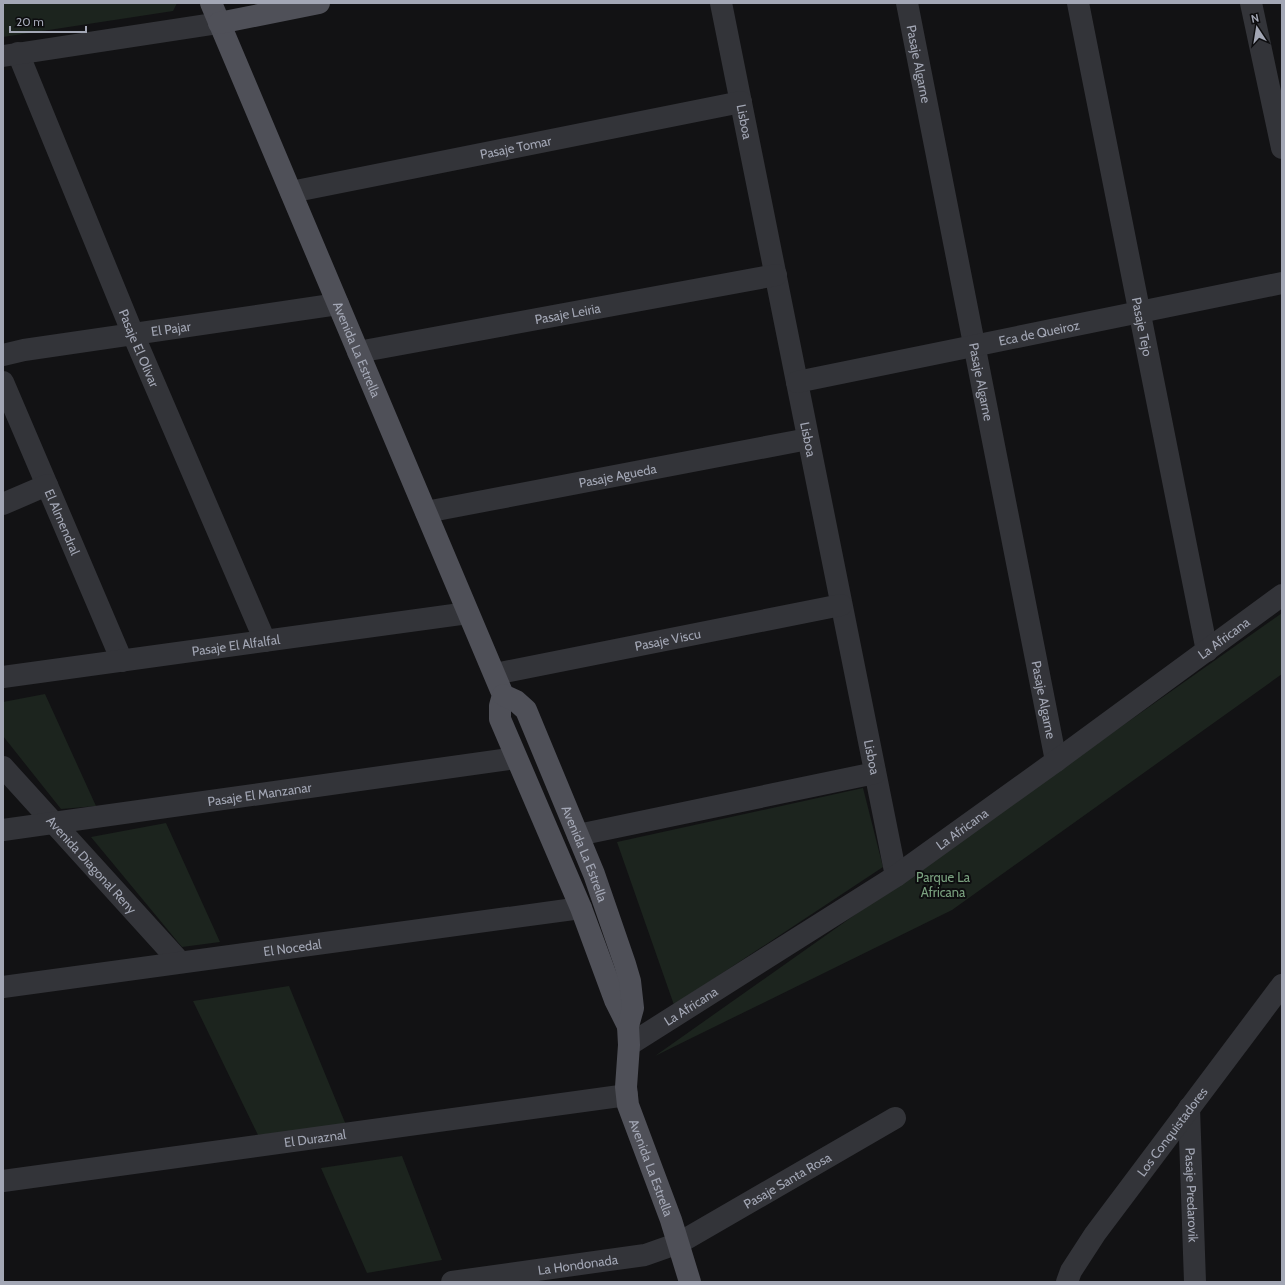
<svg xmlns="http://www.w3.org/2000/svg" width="1285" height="1285" viewBox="0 0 1285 1285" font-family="Cabin,sans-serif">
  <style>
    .green { fill: #1c241e }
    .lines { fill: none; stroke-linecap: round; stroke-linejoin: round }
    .minor { stroke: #333439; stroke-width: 22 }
    .major { stroke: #4f5058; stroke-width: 22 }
    .labels { text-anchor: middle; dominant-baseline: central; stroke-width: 4; stroke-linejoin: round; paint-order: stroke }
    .street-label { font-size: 13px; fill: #a3a7b5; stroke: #0d0d0f }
    .park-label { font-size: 13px; fill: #7aa17f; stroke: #0d0d0f }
  </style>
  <rect width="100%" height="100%" fill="#121214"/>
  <path class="green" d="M3,3H177L173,11L3,37Z
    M1282,613V674L952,910L655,1056Z
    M45,694L96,806L61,809L3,736V702Z
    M863,788L883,867L674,1005L617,842Z
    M166,823L220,942L182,947L91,837Z
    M289,986L346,1125L258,1135L193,1001Z
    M402,1156L442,1260L367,1273L321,1168Z"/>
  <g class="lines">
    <g class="minor">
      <path id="s1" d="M721,3L896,876"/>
      <path id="s2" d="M907,3L1056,761"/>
      <path id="s3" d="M1078,3L1207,651"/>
      <path d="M1251,3L1282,148"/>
      <path id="s4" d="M18,53L133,334L265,641"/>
      <path d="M3,56L219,23"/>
      <path id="s5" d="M291,192L741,102"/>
      <path id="s6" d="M358,352L776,275"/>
      <path id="s7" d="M3,355L24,350L338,304"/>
      <path id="s8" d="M3,382L122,661"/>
      <path id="s9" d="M797,382L1282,283"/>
      <path d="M3,504L47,485"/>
      <path id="s10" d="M426,512L808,439"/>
      <path id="s11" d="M495,674L841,605"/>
      <path id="s12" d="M3,677L468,613"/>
      <path id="s13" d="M3,767L180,962"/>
      <path id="s14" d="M3,830L516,758"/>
      <path d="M578,835L875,773"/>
      <path id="s15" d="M3,987L581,908"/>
      <path id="s16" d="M629,1045L896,876L1056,761L1282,595"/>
      <path id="s17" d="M1189,1108L1195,1282"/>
      <path id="s18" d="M3,1181L627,1095"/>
      <path id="s19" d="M452,1282L645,1255L679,1243L895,1118"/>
      <path id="s20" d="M1067,1282L1071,1271L1095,1234L1282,985"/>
    </g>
    <g class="major">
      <path id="s21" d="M211,3L503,695L500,706V719L581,908L615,1000L628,1026"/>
      <path d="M219,23L319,3"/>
      <path id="s22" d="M503,695L516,701L526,710L594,874L625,964L630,981L633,1008L628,1026L629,1045L626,1087L628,1105L671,1220L690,1282"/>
    </g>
  </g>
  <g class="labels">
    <g class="street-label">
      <text stroke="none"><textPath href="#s2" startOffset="62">Pasaje Algarne</textPath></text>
      <text stroke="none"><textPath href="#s1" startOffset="121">Lisboa</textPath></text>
      <text stroke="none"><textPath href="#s5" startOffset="229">Pasaje Tomar</textPath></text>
      <text stroke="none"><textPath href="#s6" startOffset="213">Pasaje Leiria</textPath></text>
      <text stroke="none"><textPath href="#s3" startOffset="330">Pasaje Tejo</textPath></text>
      <text stroke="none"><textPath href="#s7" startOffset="170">El Pajar</textPath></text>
      <text stroke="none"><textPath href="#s9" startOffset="247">Eca de Queiroz</textPath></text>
      <text stroke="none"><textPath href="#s4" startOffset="319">Pasaje El Olivar</textPath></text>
      <text stroke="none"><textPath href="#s21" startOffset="376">Avenida La Estrella</textPath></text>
      <text stroke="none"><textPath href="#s2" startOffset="386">Pasaje Algarne</textPath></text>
      <text stroke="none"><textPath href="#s1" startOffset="445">Lisboa</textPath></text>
      <text stroke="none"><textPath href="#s10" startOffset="195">Pasaje Agueda</textPath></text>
      <text stroke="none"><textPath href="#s8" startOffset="152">El Almendral</textPath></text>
      <text stroke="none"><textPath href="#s16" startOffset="721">La Africana</textPath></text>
      <text stroke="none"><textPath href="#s11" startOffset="176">Pasaje Viscu</textPath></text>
      <text stroke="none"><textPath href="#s12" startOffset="235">Pasaje El Alfalfal</textPath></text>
      <text stroke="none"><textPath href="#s2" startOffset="710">Pasaje Algarne</textPath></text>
      <text stroke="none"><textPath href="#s1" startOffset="769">Lisboa</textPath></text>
      <text stroke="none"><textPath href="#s14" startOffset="259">Pasaje El Manzanar</textPath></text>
      <text stroke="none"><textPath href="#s16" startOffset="397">La Africana</textPath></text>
      <text stroke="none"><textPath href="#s22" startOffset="183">Avenida La Estrella</textPath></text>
      <text stroke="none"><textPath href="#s13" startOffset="132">Avenida Diagonal Reny</textPath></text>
      <text stroke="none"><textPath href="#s15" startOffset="292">El Nocedal</textPath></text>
      <text stroke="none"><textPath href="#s16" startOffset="73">La Africana</textPath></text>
      <text stroke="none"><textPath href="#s20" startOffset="184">Los Conquistadores</textPath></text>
      <text stroke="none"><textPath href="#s18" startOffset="315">El Duraznal</textPath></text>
      <text stroke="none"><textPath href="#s22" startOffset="510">Avenida La Estrella</textPath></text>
      <text stroke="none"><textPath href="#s19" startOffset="356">Pasaje Santa Rosa</textPath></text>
      <text stroke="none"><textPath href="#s17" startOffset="87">Pasaje Predarovik</textPath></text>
      <text stroke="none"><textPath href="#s19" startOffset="127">La Hondonada</textPath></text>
    </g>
    <g class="park-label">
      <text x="943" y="877">Parque La<tspan x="943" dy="15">Africana</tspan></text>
    </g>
  </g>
  <rect width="1285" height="1285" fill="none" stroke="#a3a7b5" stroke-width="8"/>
  <g transform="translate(1257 28) rotate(348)" stroke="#0d0d0f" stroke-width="3" paint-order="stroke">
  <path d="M0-3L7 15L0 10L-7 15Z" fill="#a3a7b5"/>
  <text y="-6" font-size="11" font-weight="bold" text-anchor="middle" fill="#a3a7b5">N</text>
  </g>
  <path d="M10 26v6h76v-6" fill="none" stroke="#a3a7b5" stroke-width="2"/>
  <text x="16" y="26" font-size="12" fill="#a3a7b5" stroke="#0d0d0f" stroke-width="3" paint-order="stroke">20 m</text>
</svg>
